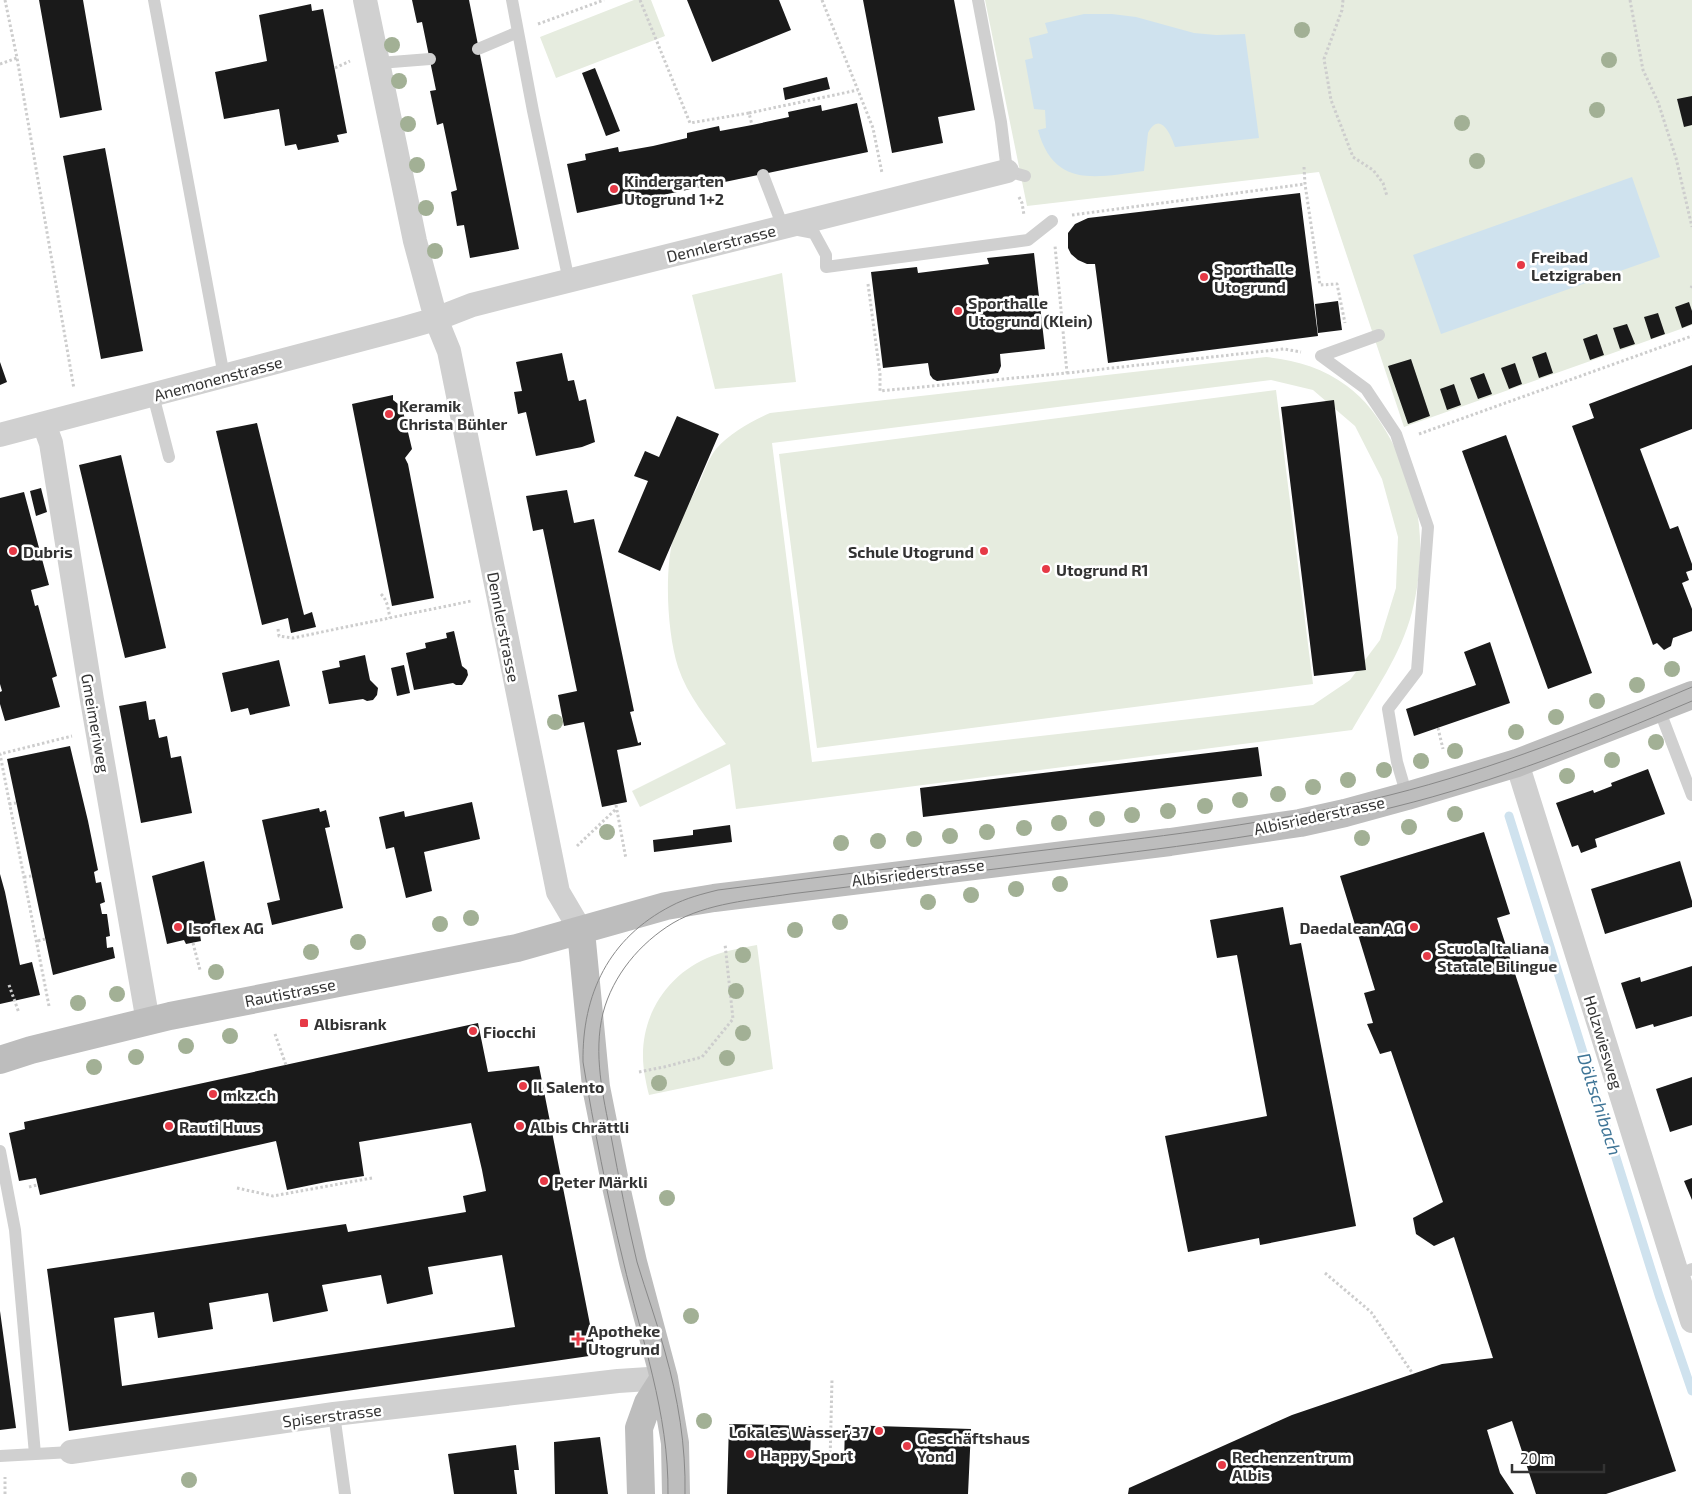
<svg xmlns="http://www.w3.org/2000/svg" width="1692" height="1494" viewBox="0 0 1692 1494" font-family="'Exo 2',sans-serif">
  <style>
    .green { fill: #e6ecdf; fill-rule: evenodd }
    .water { fill: #cfe2ee }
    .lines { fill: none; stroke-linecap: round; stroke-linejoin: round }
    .stream { stroke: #cfe2ee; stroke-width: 9 }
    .building { fill: #1a1a1a; fill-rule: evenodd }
    .path { stroke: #cdcdcd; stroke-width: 3; stroke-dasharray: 2.5 2.5; stroke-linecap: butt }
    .lane { stroke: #d0d0d0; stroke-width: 12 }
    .street { stroke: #d0d0d0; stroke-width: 24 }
    .secondary { stroke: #bdbdbd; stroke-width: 28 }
    .tram { stroke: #888; stroke-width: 1 }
    .tree { fill: #a2b095 }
    .poi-dot { fill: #e63946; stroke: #fff; stroke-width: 2 }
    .labels { text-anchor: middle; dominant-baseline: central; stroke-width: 5; stroke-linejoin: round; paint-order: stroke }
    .poi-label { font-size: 16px; font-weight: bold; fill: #333; stroke: #fff; text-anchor: start }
    .street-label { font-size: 16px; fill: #333; stroke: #fff }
    .water-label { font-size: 18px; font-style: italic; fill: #3f7597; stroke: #fff }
  </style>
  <rect width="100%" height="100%" fill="#fff"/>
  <path class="green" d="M634,0H651L665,36L556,78L540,37Z
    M985,0H1692V325L1404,427L1319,172L1027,206Z
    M782,273L796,382L715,389L692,295Z
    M1266,357C1296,360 1323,368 1347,386C1385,413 1414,479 1419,525C1422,553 1419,585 1412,612C1401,655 1374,692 1352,730L736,809L730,764L640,807L632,791L726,744C708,720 687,695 678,667C667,632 664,570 674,535C679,518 690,502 698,486C703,475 708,459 716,449C730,433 750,422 770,413ZM1271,380L1313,390L1355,426L1382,479L1398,537L1396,588L1380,640L1350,680L1313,705L812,762L772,443Z
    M1276,390L1313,684L817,748L779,454Z
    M757,945L773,1069L649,1095C646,1083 643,1069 643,1057C642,1012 670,972 712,956C727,950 742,948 757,945Z"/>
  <path class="water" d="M1084,14H1112L1136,17L1194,33L1216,35L1245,34L1259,138L1175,147C1171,135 1160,110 1148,133L1144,171C1097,177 1054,189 1038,130L1046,128L1045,110L1034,109L1025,60L1033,58L1029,38L1048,33L1045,23Z
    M1632,177L1660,257L1441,334L1413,255Z"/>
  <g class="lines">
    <path class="stream" d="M1509,816L1659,1295L1692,1391"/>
  </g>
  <path class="building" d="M39,0H83L102,110L60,118Z
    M412,0H469L519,249L470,258L464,225L457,226L451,192L457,190L443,123L437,125L430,91L436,90L422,22L417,23Z
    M687,0H779L791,30L712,62Z
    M863,0H954L975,110L938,117L943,143L892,153Z
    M311,4L312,11L323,9L347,133L337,135L339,142L298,150L296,144L285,146L279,109L224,119L215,72L267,61L259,15Z
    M595,68L620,131L606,136L582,73Z
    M827,77L830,89L785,100L783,88Z
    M1692,96V125L1684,127L1677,99Z
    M857,103L868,152L577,213L567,164L586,160L585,154L618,147L619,152L653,146L687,138V133L719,126L720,131L752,125L789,117L788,112L821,105L822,111Z
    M105,148L143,351L101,359L63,156Z
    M1300,193L1318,336L1108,363L1095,264H1087L1078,260L1071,254L1068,248V233L1075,224L1088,218Z
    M1034,253L1045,349L1000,354L1001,366L998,373L953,379L937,381L933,379L930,375L928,363L883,368L871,272L917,267L918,273L989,264L987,258Z
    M1338,301L1342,330L1318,333L1315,304Z
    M1689,302L1692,311V324L1682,328L1675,307Z
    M1658,313L1665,334L1651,339L1644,317Z
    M1627,324L1635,344L1620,349L1613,328Z
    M1597,334L1604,355L1590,360L1583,339Z
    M1546,352L1553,373L1539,378L1532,357Z
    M562,353L568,381L574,380L579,401L586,399L595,442L582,447L536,456L526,412L518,414L514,392L522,391L516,362Z
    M1411,359L1430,416L1408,424L1388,366Z
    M0,362L7,382L0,385Z
    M1515,363L1522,384L1509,389L1501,368Z
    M1692,365V429L1640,449L1670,529L1678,526L1692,564V570L1686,572L1689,580L1682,583L1692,609V631L1673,638L1671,646L1664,650L1657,643L1653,645L1572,426L1594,418L1589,404Z
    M1484,373L1492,394L1478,399L1470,378Z
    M1454,384L1461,405L1447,410L1440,389Z
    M393,395V400L402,407L412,449L405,458L408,464L434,598L392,606L352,404Z
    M1334,400L1366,670L1314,676L1281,407Z
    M677,416L719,434L660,571L618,552L648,481L634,476L645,451L659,457Z
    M257,423L304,615L312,612L316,627L291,633L288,618L262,625L216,431Z
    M1506,435L1592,673L1548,689L1462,451Z
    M121,455L166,648L125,658L79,465Z
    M41,488L47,512L36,516L30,491Z
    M567,490L574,523L594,519L634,711L630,712L638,743L641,742V745L617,750L627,802L602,807L584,722L564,726L558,695L577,691L543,529L533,531L526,496Z
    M24,492L49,585L31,590L35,606L38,605L57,676L52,678L60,707L5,721L0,704V692L2,691L0,684V498Z
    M454,631L462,666L467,670L468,675L465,681L462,685H456L453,683L414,690L406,653L426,648L425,643L447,638L446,633Z
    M1490,642L1510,703L1414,736L1406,709L1476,685L1464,652Z
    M365,655L370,680L378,688L377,695L373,700L367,701L363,699L329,704L322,671L340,667L339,661Z
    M279,660L290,706L250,715L248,708L231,712L222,673Z
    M404,665L410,693L397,696L391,668Z
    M146,701L149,720L155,719L159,738L167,736L171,758L181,756L192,813L141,823L119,706Z
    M70,746L88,821L98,870L94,872L96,883L101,882L105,902L100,904L102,914H107L110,936L106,937L107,948L113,947L115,958L53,975L7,759Z
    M1258,747L1262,776L923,817L920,788Z
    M1648,769L1665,814L1595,839L1597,847L1581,853L1578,845L1572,847L1556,803L1593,790L1594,793L1612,786L1611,783Z
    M472,802L480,839L424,852L432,891L406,898L394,847L386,849L379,817L404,811L405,817Z
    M319,808L320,812L326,810L330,827L325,828L343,908L272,925L267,903L280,900L262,820Z
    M730,825L732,842L654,852L653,840L693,835V830Z
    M1484,832L1510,914L1497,918L1676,1471L1606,1494H1536L1512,1421L1487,1430L1500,1473L1514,1494H1128L1129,1488L1292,1415L1442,1364L1493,1358L1454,1237L1434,1246L1416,1234L1413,1218L1443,1202L1391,1051L1380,1054L1367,1024L1373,1023L1364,993L1375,990L1340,876Z
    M204,861L218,932L200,935L201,941L186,944L184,940L167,944L152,876Z
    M1680,861L1692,901V907L1605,934L1591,889Z
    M0,874L5,892L20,965L32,962L40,995L0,1004Z
    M1283,907L1290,945L1301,943L1356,1226L1260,1245L1259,1238L1188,1252L1165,1136L1267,1116L1237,955L1217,958L1210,920Z
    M1692,966V1016L1654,1027L1653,1024L1636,1029L1621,983L1640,977L1641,982Z
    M478,1023L488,1072L539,1066L596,1355L69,1431L47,1269L346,1224L348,1232L466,1212L463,1196L486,1191L482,1170L471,1123L359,1142L364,1176L326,1182L287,1190L276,1141L40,1195L36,1178L19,1181L9,1133L25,1129L24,1122ZM502,1255L515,1327L122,1386L114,1318L154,1312L158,1338L213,1329L209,1303L268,1293L273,1322L328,1311L322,1285L381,1275L387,1304L433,1294L428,1267Z
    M1692,1077V1125L1670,1132L1656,1089Z
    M1692,1178V1200L1684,1181Z
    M0,1311L16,1428L0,1430Z
    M729,1424L811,1426L810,1463L844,1464L845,1425L971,1429L968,1494H727Z
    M600,1437L608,1494H555L554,1442Z
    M516,1445L519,1470H514L517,1494H454L448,1454Z"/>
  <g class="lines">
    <path class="path" d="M5,0L17,58L74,389
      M640,0L690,123L749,113L752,125
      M822,0L873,128L882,173
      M1343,0L1342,10L1324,59L1331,100L1353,157L1373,170L1383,183L1387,196
      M1630,0L1643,70L1658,102L1676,158L1692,227
      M538,24L604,0
      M0,64L17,58
      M335,68L350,61
      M749,113L858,90
      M1304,167L1305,184L1320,285L1337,284L1345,323
      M1019,197L1022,203L1024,215
      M1072,215L1305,184
      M868,284L880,374V391L1067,373L1055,246
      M1691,288L1692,286
      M1067,373L1284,349L1301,352
      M1419,434L1692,336
      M381,594C388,601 388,609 390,618
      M278,629L279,636L293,638L471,601
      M1438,728L1443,749
      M9,804L16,803
      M616,805L626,859
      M577,846L616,809
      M24,877L32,876
      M38,941L45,939
      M193,943L200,970
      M9,985L19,1013
      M49,1006L0,754L72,736
      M275,1034L286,1065
      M639,1072L664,1067L702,1057L733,1019L725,944
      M29,1187L37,1185
      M237,1188L273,1196L372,1178
      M1325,1273L1371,1312L1413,1374
      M830,1463L832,1379
      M5,1494V1477"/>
    <path class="lane" d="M154,0L224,376
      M512,0L533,111L569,281
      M978,0L1001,122L1007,171L1025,176
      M478,49L518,32
      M379,63L430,59
      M763,175L783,227L814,233L826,255V267L1028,240L1052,221
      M1321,356L1366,389L1396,434L1428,527L1417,671L1388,709L1397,762L1407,796
      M1321,356L1379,335
      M153,395L169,457
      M1659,709L1692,795
      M0,1151L15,1230L35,1454
      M1677,1275L1692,1269
      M334,1414L345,1494
      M0,1456L71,1452"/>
    <path class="street" d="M365,0L415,241L436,319L449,351L558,892L581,931
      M44,424L51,443L92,700L148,1022
      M0,435L401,329L436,319L472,305L1007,171
      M1517,763L1692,1321
      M71,1452L334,1414L618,1381L664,1378"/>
    <path class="secondary" d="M581,931L596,1087L615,1182L633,1262L664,1378L675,1443L676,1494
      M0,1060L31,1050L170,1016L517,948L666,906L714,898L1170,842L1300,823L1345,813L1407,796L1517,763L1692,695
      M641,1494L639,1428L648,1403L664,1378"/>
    <path class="tram" d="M668,1494C669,1413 641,1338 623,1260C607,1195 594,1128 583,1062C582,994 609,938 671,906C686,898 702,894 718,890C841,874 964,860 1087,845C1189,833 1290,820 1390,795C1494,769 1593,729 1692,687
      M685,1494C686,1446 678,1398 665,1352C657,1322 646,1292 637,1262C627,1221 619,1178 611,1136C603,1096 593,1054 603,1013C613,975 640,943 673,923C707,903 752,900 790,894C886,882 981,871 1077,859C1183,846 1290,833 1394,807C1496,782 1595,742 1692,701"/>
  </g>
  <g class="tree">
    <circle cx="1302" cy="30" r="8"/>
    <circle cx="392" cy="45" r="8"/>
    <circle cx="1609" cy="60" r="8"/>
    <circle cx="399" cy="81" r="8"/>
    <circle cx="1597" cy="110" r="8"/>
    <circle cx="1462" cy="123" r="8"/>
    <circle cx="408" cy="124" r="8"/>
    <circle cx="1477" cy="161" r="8"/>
    <circle cx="417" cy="165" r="8"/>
    <circle cx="426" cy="208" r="8"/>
    <circle cx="435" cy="251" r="8"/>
    <circle cx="1672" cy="669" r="8"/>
    <circle cx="1637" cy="685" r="8"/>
    <circle cx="1597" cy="701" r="8"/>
    <circle cx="1556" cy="717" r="8"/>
    <circle cx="555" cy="722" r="8"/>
    <circle cx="1516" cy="732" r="8"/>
    <circle cx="1656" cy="742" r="8"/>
    <circle cx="1455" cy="751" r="8"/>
    <circle cx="1612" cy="760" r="8"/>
    <circle cx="1421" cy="761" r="8"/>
    <circle cx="1384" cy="770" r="8"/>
    <circle cx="1567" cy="776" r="8"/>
    <circle cx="1348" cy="780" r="8"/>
    <circle cx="1313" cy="787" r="8"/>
    <circle cx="1278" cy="794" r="8"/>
    <circle cx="1240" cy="800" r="8"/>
    <circle cx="1205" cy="806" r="8"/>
    <circle cx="1168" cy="811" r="8"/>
    <circle cx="1455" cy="814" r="8"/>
    <circle cx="1132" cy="815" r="8"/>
    <circle cx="1097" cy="819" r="8"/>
    <circle cx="1059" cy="823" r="8"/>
    <circle cx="1409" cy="827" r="8"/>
    <circle cx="1024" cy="828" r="8"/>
    <circle cx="607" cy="832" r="8"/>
    <circle cx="987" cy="832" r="8"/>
    <circle cx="950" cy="836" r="8"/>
    <circle cx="1362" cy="838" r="8"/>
    <circle cx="914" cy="839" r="8"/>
    <circle cx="878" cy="841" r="8"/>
    <circle cx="841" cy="843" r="8"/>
    <circle cx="1060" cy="884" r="8"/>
    <circle cx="1016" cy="889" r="8"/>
    <circle cx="971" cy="895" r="8"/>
    <circle cx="928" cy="902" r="8"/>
    <circle cx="471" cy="918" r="8"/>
    <circle cx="840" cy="922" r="8"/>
    <circle cx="440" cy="924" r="8"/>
    <circle cx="795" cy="930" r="8"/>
    <circle cx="358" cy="942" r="8"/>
    <circle cx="311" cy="952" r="8"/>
    <circle cx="743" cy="955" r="8"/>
    <circle cx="216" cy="972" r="8"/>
    <circle cx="736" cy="991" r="8"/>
    <circle cx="117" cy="994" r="8"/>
    <circle cx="78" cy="1003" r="8"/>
    <circle cx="743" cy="1033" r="8"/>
    <circle cx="230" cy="1036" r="8"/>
    <circle cx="186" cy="1046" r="8"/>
    <circle cx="136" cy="1057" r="8"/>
    <circle cx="727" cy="1058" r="8"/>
    <circle cx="94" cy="1067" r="8"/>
    <circle cx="659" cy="1083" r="8"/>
    <circle cx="667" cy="1198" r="8"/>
    <circle cx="691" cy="1316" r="8"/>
    <circle cx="704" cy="1421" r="8"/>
    <circle cx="189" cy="1480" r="8"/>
  </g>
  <g class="poi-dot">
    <circle cx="614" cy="189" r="5"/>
    <circle cx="1521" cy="265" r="5"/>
    <circle cx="1204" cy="277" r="5"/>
    <circle cx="958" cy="311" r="5"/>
    <circle cx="389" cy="414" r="5"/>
    <circle cx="13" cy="551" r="5"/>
    <circle cx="984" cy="551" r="5"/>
    <circle cx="1046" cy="569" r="5"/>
    <circle cx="178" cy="927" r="5"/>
    <circle cx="1414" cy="927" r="5"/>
    <circle cx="1427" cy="956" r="5"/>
    <rect x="299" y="1018" width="10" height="10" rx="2.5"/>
    <circle cx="473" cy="1031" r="5"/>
    <circle cx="523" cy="1086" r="5"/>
    <circle cx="213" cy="1094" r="5"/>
    <circle cx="169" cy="1126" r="5"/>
    <circle cx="520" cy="1126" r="5"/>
    <circle cx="544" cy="1181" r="5"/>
    <path d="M575.5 1331.5h5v5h5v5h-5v5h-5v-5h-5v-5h5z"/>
    <circle cx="879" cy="1431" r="5"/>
    <circle cx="907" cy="1446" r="5"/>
    <circle cx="750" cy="1454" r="5"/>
    <circle cx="1222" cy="1465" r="5"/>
  </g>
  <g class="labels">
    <g class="poi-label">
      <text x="624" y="180">Kindergarten<tspan x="624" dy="18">Utogrund 1+2</tspan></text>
      <text x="1531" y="256">Freibad<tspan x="1531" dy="18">Letzigraben</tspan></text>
      <text x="1214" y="268">Sporthalle<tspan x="1214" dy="18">Utogrund</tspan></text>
      <text x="968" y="302">Sporthalle<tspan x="968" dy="18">Utogrund (Klein)</tspan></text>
      <text x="399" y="405">Keramik<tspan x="399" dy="18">Christa Bühler</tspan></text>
      <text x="23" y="551">Dubris</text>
      <text x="974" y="551" text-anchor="end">Schule Utogrund</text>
      <text x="1056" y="569">Utogrund R1</text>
      <text x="188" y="927">Isoflex AG</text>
      <text x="1404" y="927" text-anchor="end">Daedalean AG</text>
      <text x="1437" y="947">Scuola Italiana<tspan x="1437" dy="18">Statale Bilingue</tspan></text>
      <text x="314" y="1023">Albisrank</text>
      <text x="483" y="1031">Fiocchi</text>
      <text x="533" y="1086">Il Salento</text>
      <text x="223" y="1094">mkz.ch</text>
      <text x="179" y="1126">Rauti Huus</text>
      <text x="530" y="1126">Albis Chrättli</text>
      <text x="554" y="1181">Peter Märkli</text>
      <text x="588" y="1330">Apotheke<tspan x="588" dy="18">Utogrund</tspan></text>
      <text x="869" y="1431" text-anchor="end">Lokales Wasser 37</text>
      <text x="917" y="1437">Geschäftshaus<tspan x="917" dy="18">Yond</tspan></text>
      <text x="760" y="1454">Happy Sport</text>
      <text x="1232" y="1456">Rechenzentrum<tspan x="1232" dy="18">Albis</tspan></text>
    </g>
    <g class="street-label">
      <text transform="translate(721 243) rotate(-14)">Dennlerstrasse</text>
      <text transform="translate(218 378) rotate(-15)">Anemonenstrasse</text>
      <text transform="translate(504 627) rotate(79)">Dennlerstrasse</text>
      <text transform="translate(96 723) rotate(80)">Gmeimeriweg</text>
      <text transform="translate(1319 815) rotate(-12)">Albisriederstrasse</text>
      <text transform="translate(918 872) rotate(-7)">Albisriederstrasse</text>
      <text transform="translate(290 992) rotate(-11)">Rautistrasse</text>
      <text transform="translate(1604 1042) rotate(73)">Holzwiesweg</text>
      <text transform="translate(332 1415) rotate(-7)">Spiserstrasse</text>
    </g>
    <g class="water-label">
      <text transform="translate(1600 1104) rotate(72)">Döltschibach</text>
    </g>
  </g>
  <path d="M1512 1464v8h92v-8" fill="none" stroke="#333333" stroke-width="2.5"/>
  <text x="1520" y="1464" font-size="15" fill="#333333" stroke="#ffffff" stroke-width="4" paint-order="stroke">20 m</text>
</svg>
